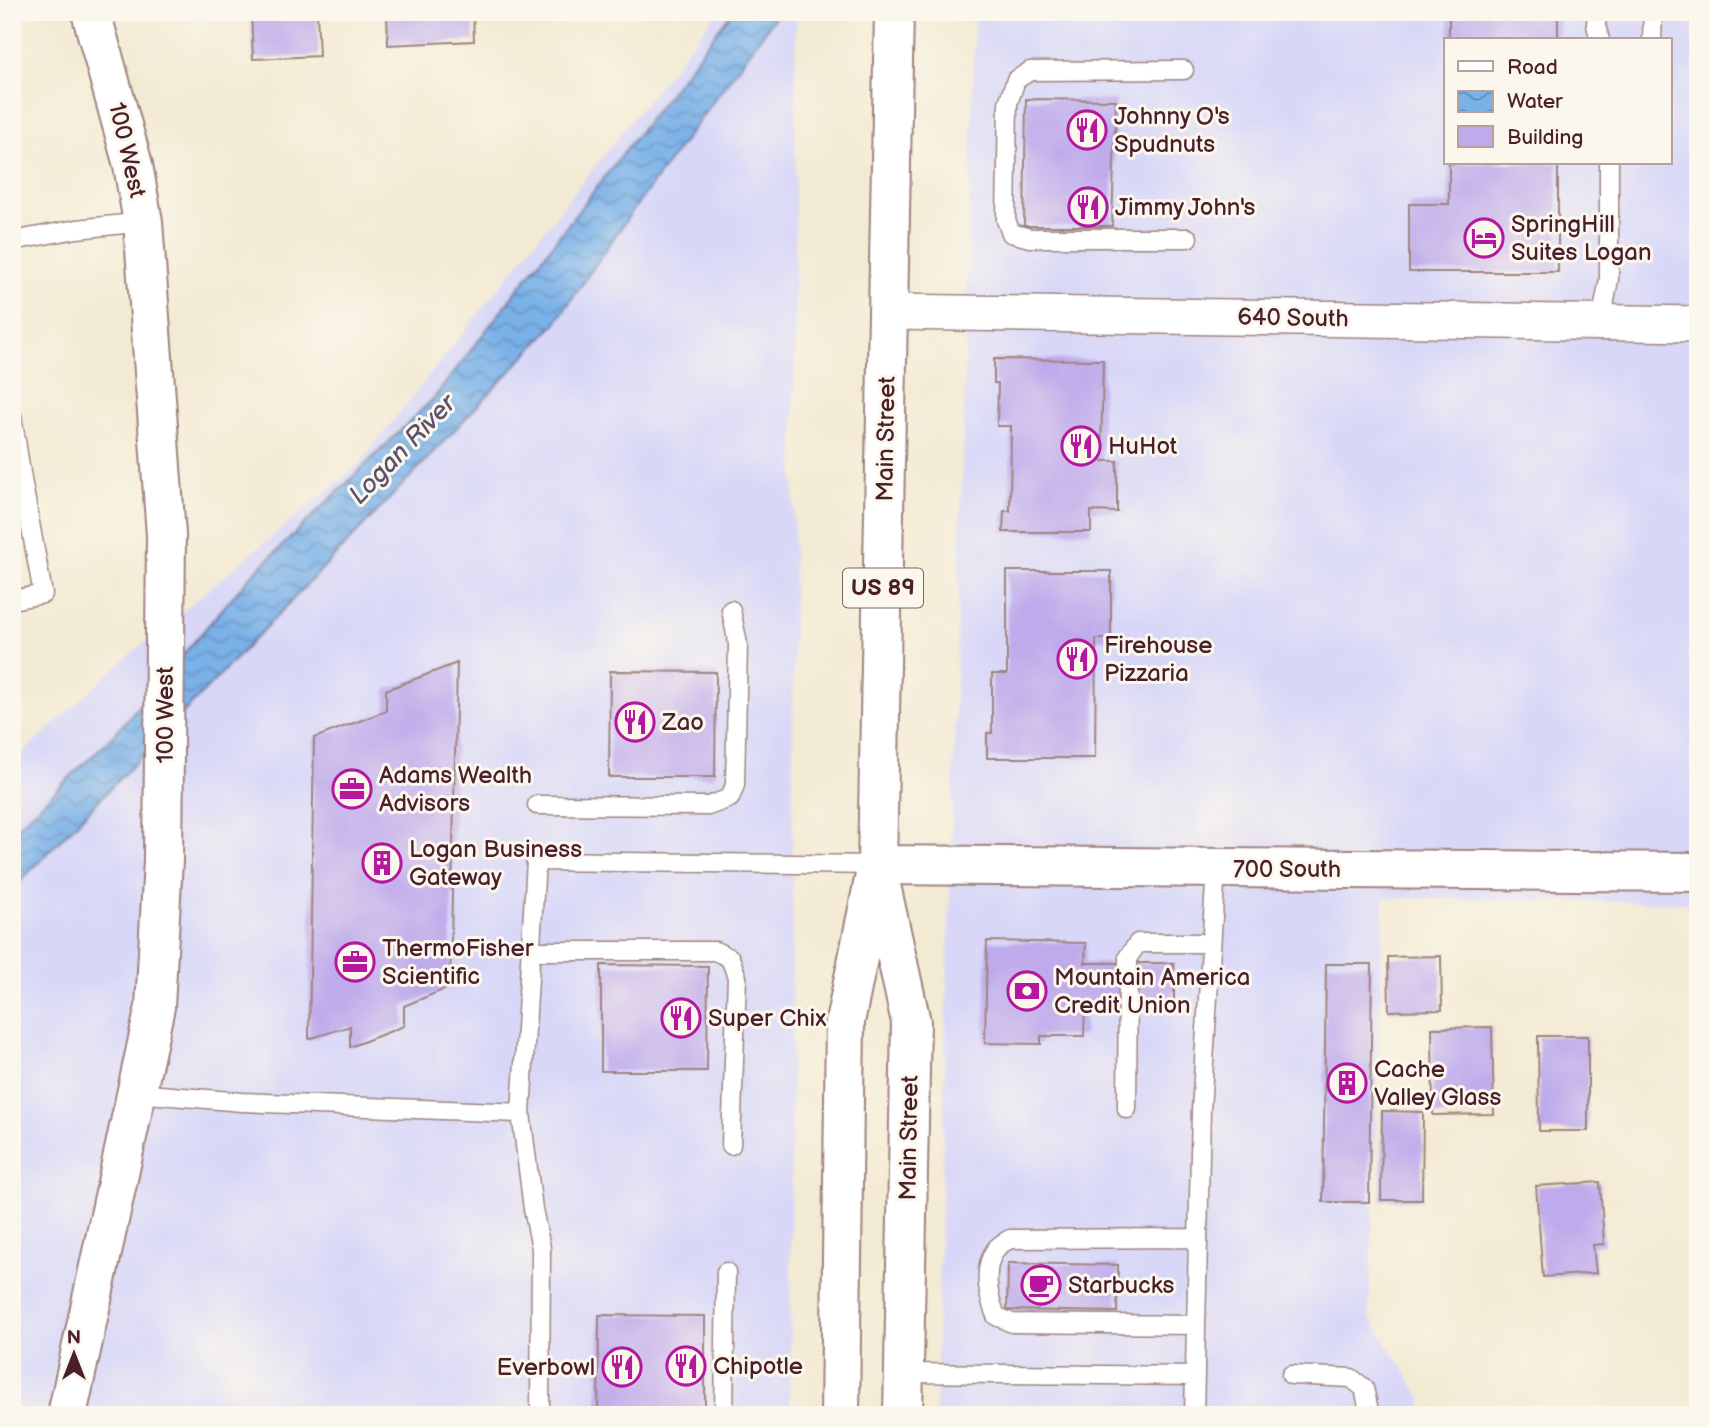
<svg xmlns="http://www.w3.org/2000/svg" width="1710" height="1427" viewBox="0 0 1710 1427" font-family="'Balsamiq Sans',sans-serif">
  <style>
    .built { fill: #d8d7f8; fill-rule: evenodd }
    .water { fill: url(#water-waves); stroke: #62688a; stroke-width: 2 }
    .building { fill: #bfabeb }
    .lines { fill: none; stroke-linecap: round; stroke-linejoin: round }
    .service-casing { stroke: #9e847f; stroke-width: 21 }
    .minor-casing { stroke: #9e847f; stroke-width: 38 }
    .tertiary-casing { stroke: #9e847f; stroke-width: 42 }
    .trunk-casing { stroke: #9e847f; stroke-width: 42 }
    .service { stroke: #fff; stroke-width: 18 }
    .minor { stroke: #fff; stroke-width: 35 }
    .tertiary { stroke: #fff; stroke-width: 38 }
    .trunk { stroke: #fff; stroke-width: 38 }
    .labels { text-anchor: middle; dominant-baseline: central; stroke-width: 6; stroke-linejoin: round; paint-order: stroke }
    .shield { fill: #fbf7ec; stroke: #7f6065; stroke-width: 2 }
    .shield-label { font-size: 23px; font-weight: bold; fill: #4a1f2b }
    .poi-label { font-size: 24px; fill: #4a1f2b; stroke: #fbf7ec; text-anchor: start }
    .street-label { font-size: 24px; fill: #4a1f2b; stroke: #fbf7ec }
    .water-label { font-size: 26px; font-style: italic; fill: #5a526d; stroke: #fbf7ec }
  </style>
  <defs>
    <pattern id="water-waves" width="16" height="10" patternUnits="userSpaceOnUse" patternTransform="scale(1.75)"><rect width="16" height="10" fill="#79b1e8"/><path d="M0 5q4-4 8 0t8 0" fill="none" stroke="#658fbc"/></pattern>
  </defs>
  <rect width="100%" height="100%" fill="#fbf7ec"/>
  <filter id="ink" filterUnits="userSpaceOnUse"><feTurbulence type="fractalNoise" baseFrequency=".0143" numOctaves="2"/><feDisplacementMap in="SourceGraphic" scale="14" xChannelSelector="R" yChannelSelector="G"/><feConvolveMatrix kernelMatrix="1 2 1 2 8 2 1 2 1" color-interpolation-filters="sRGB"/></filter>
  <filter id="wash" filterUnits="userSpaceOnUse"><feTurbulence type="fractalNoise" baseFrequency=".00686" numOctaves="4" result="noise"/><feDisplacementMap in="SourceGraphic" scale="28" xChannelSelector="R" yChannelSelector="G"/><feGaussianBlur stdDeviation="1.57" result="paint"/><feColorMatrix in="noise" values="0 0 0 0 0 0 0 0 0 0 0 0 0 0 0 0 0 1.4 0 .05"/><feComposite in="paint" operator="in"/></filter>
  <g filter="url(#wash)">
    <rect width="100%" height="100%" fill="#f3ead3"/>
    <path class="built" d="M717,12H796L790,1415H12V763L124,660L360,463Z
      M975,12H1698V903L1384,898L1369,1315L1422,1398V1415H935ZM1446,40H1670V163H1446Z"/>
    <path class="water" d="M732,12H779L631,213L554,325L354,536L12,890V832L111,738L249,578L434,398Z"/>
    <g id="blocks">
      <path class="building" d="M251,12H317L319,56L253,59Z
        M387,12H473L474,41L388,45Z
        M1449,12H1558V40H1449Z
        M1026,99L1116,100L1112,226H1024Z
        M1449,163H1558V272H1409V204H1449Z
        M994,359L1103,360L1101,461H1117V512L1091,511V532H1003L1004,511H1010L1011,426H997L998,383H994Z
        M1007,571H1111V639H1096L1095,758H987V733H992V674H1007Z
        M457,663L450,987L404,1006V1026L350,1047V1026L309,1039L314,738L386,711V690Z
        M610,671L716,672L715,777H609Z
        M987,941L1086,943L1085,963H1174V1004L1085,1003L1084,1036H1041V1044L985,1043Z
        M1441,956L1442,1010L1389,1011L1388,957Z
        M1326,964H1372L1369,1202H1323Z
        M601,965L708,966L707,1071H601Z
        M1492,1027L1494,1114L1433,1115L1432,1028Z
        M1538,1036H1588V1131H1539Z
        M1382,1111L1423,1112L1422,1200H1381Z
        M1600,1182L1604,1244L1593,1245L1596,1273L1543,1277L1536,1186Z
        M1008,1263L1118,1265L1117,1312L1007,1310Z
        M599,1315L705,1316V1415H598Z"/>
    </g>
  </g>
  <g filter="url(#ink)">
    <use href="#blocks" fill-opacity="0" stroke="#9e847f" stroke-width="2"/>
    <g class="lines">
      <g class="service-casing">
        <path id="service" d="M1597,12L1596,25L1600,40
          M1652,40L1653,12
          M1184,70L1030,71L1016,80L1008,103L1006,220L1011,233L1030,238H1188
          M12,241L77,229L143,222
          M1601,322L1609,279V163
          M12,415L22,479L43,594L12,600
          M537,805L708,806L730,798L735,785L738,644L731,610
          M531,951H715L730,958L737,977L731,1145
          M137,1093L242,1102L521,1113
          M1127,1109L1128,957L1138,943H1211
          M1196,1325L1012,1323L996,1316C988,1296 982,1268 996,1249C999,1245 1005,1242 1010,1239L1198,1238
          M904,1373L1195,1376
          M1291,1375L1351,1378L1364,1388L1370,1415
          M540,1415L541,1248L533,1209L521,1113L536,861L877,865
          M724,1415L726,1272
          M1194,1415L1201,1111L1216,868"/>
      </g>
      <g class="minor-casing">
        <path id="minor" d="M889,312L1698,324"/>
      </g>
      <g class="tertiary-casing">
        <path id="tertiary" d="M877,865L1698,872
          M67,1415L155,1007L163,860L166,535L143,222L133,165L91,12"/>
      </g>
      <g class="trunk-casing">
        <path id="trunk" d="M880,881L911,1022L903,1415
          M840,1415L845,1022L877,865L894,12"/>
      </g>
      <use href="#service" class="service"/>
      <use href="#minor" class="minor"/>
      <use href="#tertiary" class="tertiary"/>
      <use href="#trunk" class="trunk"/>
    </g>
  </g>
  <defs>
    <g id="restaurant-ring" transform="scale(2.0125)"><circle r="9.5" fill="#fbf7ec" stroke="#b5179e" stroke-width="1.5"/><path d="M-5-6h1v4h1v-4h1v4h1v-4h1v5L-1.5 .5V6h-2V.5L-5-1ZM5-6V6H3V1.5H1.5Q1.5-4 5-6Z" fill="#b5179e"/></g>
    <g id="hotel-ring" transform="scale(2.0125)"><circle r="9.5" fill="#fbf7ec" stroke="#b5179e" stroke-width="1.5"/><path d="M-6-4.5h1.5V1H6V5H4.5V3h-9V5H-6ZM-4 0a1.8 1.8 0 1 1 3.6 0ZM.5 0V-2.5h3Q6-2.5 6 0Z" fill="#b5179e"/></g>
    <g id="office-ring" transform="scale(2.0125)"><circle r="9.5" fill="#fbf7ec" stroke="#b5179e" stroke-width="1.5"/><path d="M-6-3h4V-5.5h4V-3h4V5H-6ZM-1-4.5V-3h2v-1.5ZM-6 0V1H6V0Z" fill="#b5179e"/></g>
    <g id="building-ring" transform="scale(2.0125)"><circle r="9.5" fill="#fbf7ec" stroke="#b5179e" stroke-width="1.5"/><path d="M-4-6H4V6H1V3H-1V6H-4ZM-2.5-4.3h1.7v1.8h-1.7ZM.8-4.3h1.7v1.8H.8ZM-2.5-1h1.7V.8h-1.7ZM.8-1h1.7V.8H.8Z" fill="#b5179e"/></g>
    <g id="bank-ring" transform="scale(2.0125)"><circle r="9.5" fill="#fbf7ec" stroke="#b5179e" stroke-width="1.5"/><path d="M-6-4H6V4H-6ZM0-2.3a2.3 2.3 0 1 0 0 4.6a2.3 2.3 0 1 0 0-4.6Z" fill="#b5179e"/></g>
    <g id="cafe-ring" transform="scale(2.0125)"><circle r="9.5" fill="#fbf7ec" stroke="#b5179e" stroke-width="1.5"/><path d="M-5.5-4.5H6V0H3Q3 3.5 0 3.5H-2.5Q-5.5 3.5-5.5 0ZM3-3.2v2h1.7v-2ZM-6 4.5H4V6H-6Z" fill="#b5179e"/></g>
  </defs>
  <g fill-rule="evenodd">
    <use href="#restaurant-ring" x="1087" y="130"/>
    <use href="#restaurant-ring" x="1088" y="207"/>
    <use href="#hotel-ring" x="1484" y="238"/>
    <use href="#restaurant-ring" x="1081" y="446"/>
    <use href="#restaurant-ring" x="1077" y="659"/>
    <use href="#restaurant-ring" x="635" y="722"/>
    <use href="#office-ring" x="352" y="789"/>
    <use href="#building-ring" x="382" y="863"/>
    <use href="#office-ring" x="355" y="962"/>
    <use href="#bank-ring" x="1027" y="991"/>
    <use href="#restaurant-ring" x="681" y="1018"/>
    <use href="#building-ring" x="1347" y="1083"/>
    <use href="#cafe-ring" x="1041" y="1285"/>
    <use href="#restaurant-ring" x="686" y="1366"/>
    <use href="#restaurant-ring" x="622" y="1367"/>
  </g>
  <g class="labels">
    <rect class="shield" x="843" y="568.5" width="80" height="39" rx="5"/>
    <g class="shield-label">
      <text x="883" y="588">US 89</text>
    </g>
    <g class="poi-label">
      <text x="1114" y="116">Johnny O's<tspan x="1114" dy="28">Spudnuts</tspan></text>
      <text x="1115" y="207">Jimmy John's</text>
      <text x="1511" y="224">SpringHill<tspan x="1511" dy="28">Suites Logan</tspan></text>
      <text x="1108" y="446">HuHot</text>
      <text x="1104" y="645">Firehouse<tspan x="1104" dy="28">Pizzaria</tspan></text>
      <text x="662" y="722">Zao</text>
      <text x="379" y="775">Adams Wealth<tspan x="379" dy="28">Advisors</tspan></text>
      <text x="409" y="849">Logan Business<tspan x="409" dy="28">Gateway</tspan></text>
      <text x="382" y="948">ThermoFisher<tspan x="382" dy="28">Scientific</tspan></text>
      <text x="1054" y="977">Mountain America<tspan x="1054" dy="28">Credit Union</tspan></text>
      <text x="708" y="1018">Super Chix</text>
      <text x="1374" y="1069">Cache<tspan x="1374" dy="28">Valley Glass</tspan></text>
      <text x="1068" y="1285">Starbucks</text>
      <text x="713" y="1366">Chipotle</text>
      <text x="595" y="1367" text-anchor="end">Everbowl</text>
    </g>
    <g class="street-label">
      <text transform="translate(127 150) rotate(77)">100 West</text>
      <text transform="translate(1293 318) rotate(1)">640 South</text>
      <text transform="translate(886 439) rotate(-89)">Main Street</text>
      <text transform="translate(165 715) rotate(-90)">100 West</text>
      <text x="1287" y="869">700 South</text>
      <text transform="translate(909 1138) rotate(-89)">Main Street</text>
    </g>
    <g class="water-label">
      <text transform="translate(403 450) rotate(-46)">Logan River</text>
    </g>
  </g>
  <rect width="1710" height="1427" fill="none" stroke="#fbf7ec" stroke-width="42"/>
  <rect x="1444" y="38" width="228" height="126" fill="#fbf7ec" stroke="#b4a19f" stroke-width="2"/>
  <rect x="1458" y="61" width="35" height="10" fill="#ffffff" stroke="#b4a19f" stroke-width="2"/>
  <text x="1507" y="74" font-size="21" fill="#4a1f2b">Road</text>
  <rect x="1458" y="91" width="35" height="21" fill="url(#water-waves)" stroke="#b4a19f" stroke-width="2"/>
  <text x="1507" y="108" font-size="21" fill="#4a1f2b">Water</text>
  <rect x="1458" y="126" width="35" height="21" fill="#bfabeb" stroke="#b4a19f" stroke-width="2"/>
  <text x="1507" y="144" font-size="21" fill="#4a1f2b">Building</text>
  <g transform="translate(74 1354)" stroke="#fbf7ec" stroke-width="5" paint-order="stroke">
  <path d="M0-5L12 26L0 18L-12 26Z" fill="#4a1f2b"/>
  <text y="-10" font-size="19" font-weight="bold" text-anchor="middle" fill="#4a1f2b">N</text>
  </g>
</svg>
